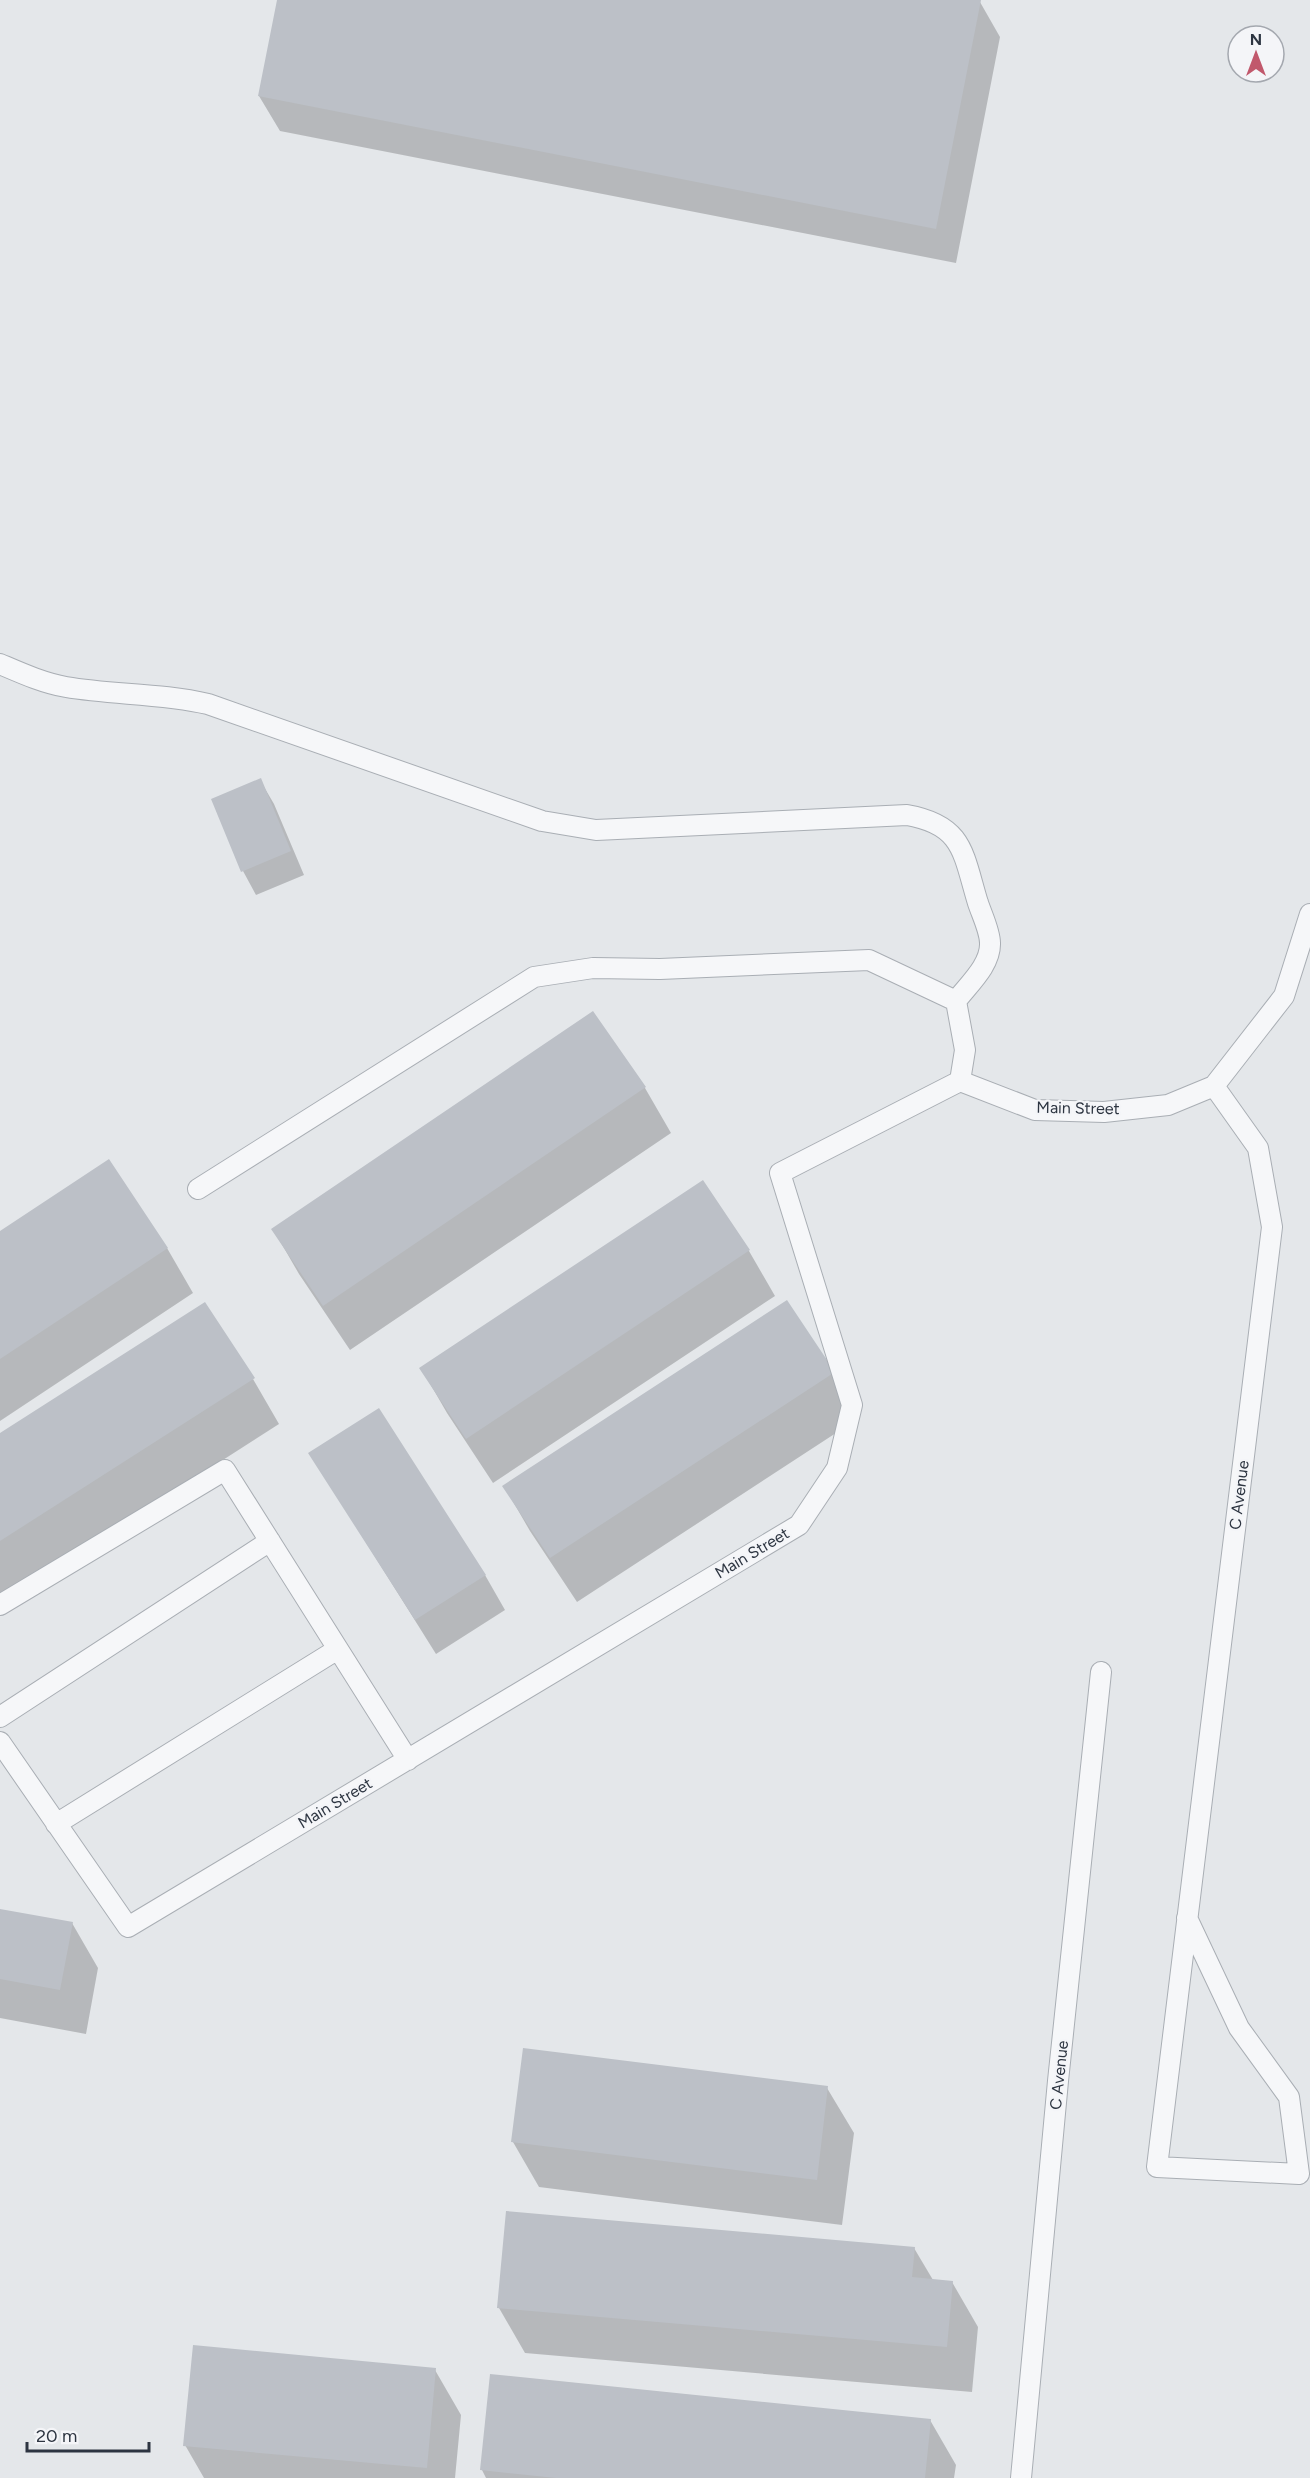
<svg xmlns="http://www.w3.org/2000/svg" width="1310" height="2478" viewBox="0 0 1310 2478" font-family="Figtree,sans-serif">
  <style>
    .shadow { fill: #0003 }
    .building { fill: #bcc0c7 }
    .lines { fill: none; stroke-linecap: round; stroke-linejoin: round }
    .lane-casing { stroke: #a9aeb4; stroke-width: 22 }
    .lane { stroke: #f6f7f9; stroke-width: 20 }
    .labels { text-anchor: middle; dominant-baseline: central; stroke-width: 4.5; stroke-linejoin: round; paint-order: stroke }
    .street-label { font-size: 16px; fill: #2d3541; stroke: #f4f5f8 }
  </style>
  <rect width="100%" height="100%" fill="#e4e7ea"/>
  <path class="shadow" d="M278,0L980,2L1000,37L956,263L280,131L259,96Z
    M260,780L274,804L304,875L256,895L243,871L213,800Z
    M593,1013L645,1088L671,1133L350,1350L299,1274L273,1229Z
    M702,1182L749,1251L775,1296L493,1483L447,1413L421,1368Z
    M0,1233L167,1248L193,1293L0,1421Z
    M833,1373L859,1418L577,1602L530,1531L504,1486Z
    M253,1379L279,1424L0,1603V1435Z
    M310,1453L485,1575L505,1610L436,1654Z
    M0,1910L72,1923L98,1968L86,2034L0,2018Z
    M827,2088L854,2133L842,2225L539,2187L513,2142Z
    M914,2248L933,2280L952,2282L978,2327L972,2392L525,2353L499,2308Z
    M435,2370L461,2415L455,2478H204L185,2445Z
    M930,2420L956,2465L954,2478H486L482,2470Z"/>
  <path class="building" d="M277,0H981L936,229L258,96Z
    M261,778L291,851L241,872L211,799Z
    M593,1011L646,1087L323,1306L271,1229Z
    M109,1159L168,1248L0,1359V1231Z
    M703,1180L750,1250L466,1439L419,1368Z
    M787,1300L835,1372L550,1558L502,1486Z
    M205,1302L255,1378L0,1541V1433Z
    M379,1408L486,1575L415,1620L308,1453Z
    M0,1909L73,1922L60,1990L0,1979Z
    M523,2048L828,2086L817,2180L511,2142Z
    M506,2211L915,2247L912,2277L953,2281L947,2347L497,2308Z
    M193,2345L436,2368L427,2468L183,2446Z
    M490,2374L931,2419L925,2478H556L480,2470Z"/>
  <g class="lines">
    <g class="lane-casing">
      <path id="lane" d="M0,664C21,673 43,683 66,687C113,695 161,693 208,704L542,821L596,830L907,815C964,825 963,854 978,903C982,915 990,931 990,943C991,965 968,985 956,1001L965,1050L960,1081
        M198,1189L534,977L593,968L660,969L869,960L956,1001
        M0,1605L225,1470L408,1760
        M0,1717L270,1541
        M0,1742L128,1927L799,1525L837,1468L852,1405L780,1173L960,1081L1035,1110L1104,1112L1168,1105L1214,1086L1284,996L1310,914
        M56,1824L338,1649
        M1187,1918L1239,2028L1289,2097L1299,2174L1157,2167L1272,1227L1258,1148L1214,1086
        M1021,2478L1058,2081L1101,1672"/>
    </g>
    <use href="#lane" class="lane"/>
  </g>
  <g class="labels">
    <g class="street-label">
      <text transform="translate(1078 1108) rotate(1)">Main Street</text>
      <text transform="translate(1239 1495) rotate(-83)">C Avenue</text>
      <text transform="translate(752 1553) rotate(-31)">Main Street</text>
      <text transform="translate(335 1803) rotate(-31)">Main Street</text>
      <text transform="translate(1059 2075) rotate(-84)">C Avenue</text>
    </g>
  </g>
  <g transform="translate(1256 54)"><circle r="28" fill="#f4f5f8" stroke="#a4a8af" stroke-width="1.5"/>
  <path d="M0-4.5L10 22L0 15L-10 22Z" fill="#c1586c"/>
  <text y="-9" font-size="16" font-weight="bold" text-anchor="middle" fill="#2d3541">N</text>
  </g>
  <path d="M27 2442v9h122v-9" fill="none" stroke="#2d3541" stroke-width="3"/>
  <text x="36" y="2442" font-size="18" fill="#2d3541" stroke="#f4f5f8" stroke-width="4.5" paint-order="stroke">20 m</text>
</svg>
